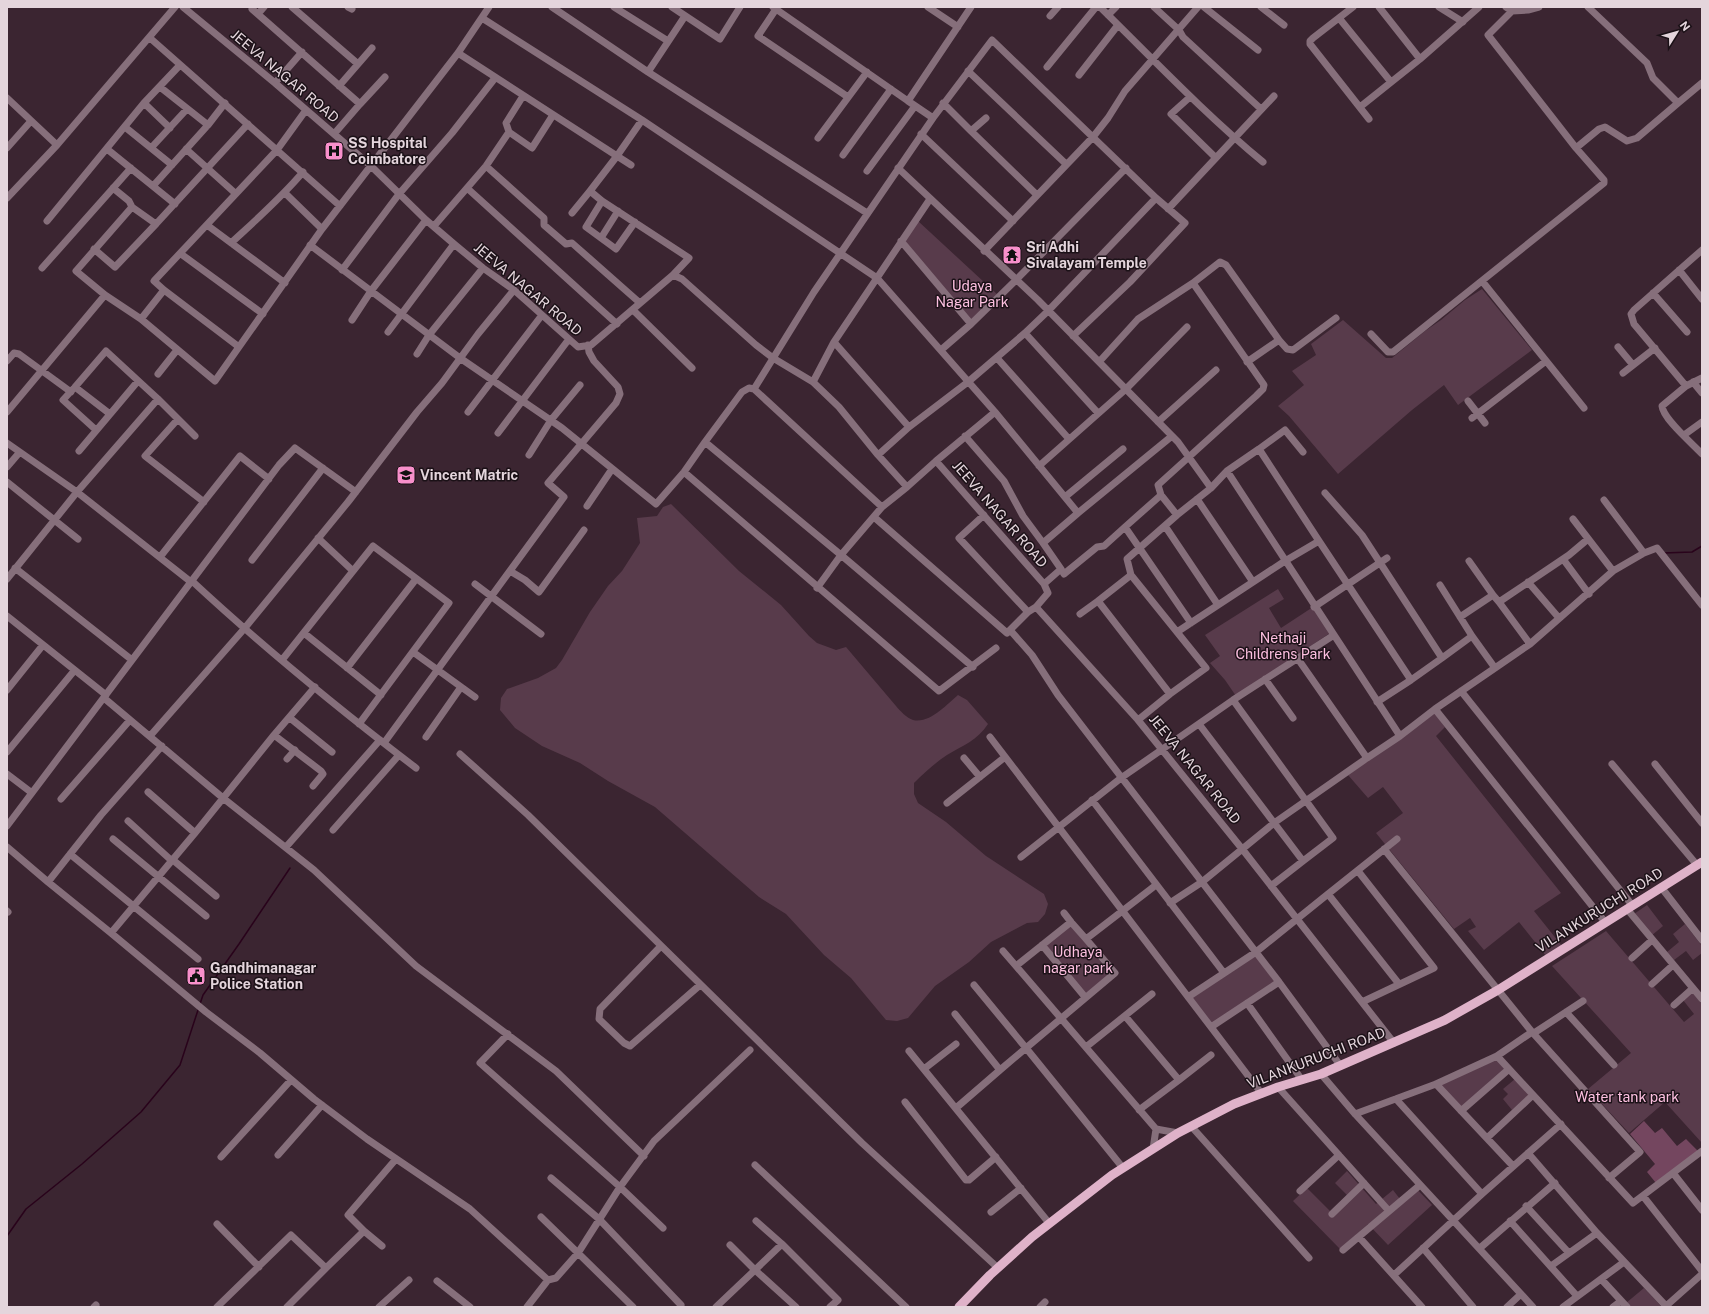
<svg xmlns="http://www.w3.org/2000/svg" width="1709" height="1314" viewBox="0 0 1709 1314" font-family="'Public Sans',sans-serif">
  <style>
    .green { fill: #583b4b }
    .forest { fill: #74465f }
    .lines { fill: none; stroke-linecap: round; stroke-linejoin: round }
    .stream { stroke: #29031b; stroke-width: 1.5 }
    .minor { stroke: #866f7b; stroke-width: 7 }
    .major { stroke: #dfb2c9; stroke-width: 9 }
    .labels { text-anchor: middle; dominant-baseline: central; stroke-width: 3; stroke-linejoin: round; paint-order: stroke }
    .street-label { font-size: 14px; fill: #e4d5dc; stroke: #1b1117 }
    .poi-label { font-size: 14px; font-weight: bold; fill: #e4d5dc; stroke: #1b1117; text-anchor: start }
    .park-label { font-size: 14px; fill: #fdc0e0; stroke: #1b1117 }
  </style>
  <rect width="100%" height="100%" fill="#3b2531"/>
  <path class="green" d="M918,221L998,295L971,320L904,242Z
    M1482,289L1532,350L1458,405L1444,385L1412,410L1338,474L1289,416L1278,406L1304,385L1292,371L1316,355L1311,344L1343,320L1386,358H1392L1425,331L1441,320L1465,300Z
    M671,504L739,571L781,605L809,636L817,643L836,650L846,647L896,706C900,711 907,718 913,720C930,724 947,704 958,695L967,700L988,724C978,740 962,746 947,755C935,763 924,773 914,783V794L918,803L946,822L986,856L1044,894L1048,904L1045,914L1038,922L1027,923L991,942L969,962L935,986L908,1018L897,1021L886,1020L851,978L824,955L786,914L759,897L655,807L608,781L580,763L542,746L515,728L500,710L501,698L507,689L538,678L556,668L562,660L590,612L608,586L622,571L640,543L637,518L657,516L663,507Z
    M1278,589L1284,599L1269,608L1281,628L1313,607L1330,633L1236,696L1225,680L1210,663L1220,656L1205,635Z
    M1435,713L1445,727L1436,736L1561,893L1534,911L1562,946L1546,956L1519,922L1484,950L1468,931L1476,927L1470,918L1454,929L1376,833L1403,813L1383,787L1368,798L1348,775Z
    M1647,905L1663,926L1651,936L1634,914Z
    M1685,924L1702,946V953L1693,960L1686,951L1674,960L1667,952L1679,942L1673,934Z
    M1070,925L1111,974L1085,995L1044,945Z
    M1606,931L1684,1022L1694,1014L1683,1000L1692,992L1702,1004V1143L1665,1102L1629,1133L1588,1089L1631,1053L1552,966Z
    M1255,956L1276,982L1212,1024L1192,998Z
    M1497,1059L1507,1070L1462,1110L1441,1085Z
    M1515,1079L1530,1094L1512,1110L1503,1099L1508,1094L1503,1089Z
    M1347,1171L1376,1204L1393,1190L1400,1199L1414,1186L1432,1205L1388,1245L1368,1224L1340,1249L1293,1201L1307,1188L1330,1211L1347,1195L1335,1183Z
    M1644,1288L1662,1307H1629L1626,1303Z"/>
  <path class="forest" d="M1644,1121L1655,1133L1662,1128L1677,1146L1686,1139L1698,1151L1656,1183L1647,1172L1655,1164L1630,1134Z"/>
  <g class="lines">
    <path class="stream" d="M1663,553L1692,552L1702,546
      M200,1004L203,995L239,944L290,868
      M7,1236L26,1209L82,1164L141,1112L180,1065L198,1010"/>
    <path class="minor" d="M183,7L275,83L371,166L426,220L454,244L483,268L514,290L578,347L591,345L673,275L682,279L756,345L773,358L813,382L839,407L878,455L907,487L936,461L1044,584L1048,593L1036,607L1138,720L1243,850L1394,1043
      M292,7L358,64
      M348,7L352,9
      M552,7L648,72L685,16
      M614,7L668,41
      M672,7L720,39L740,7
      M773,7L908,101
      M928,7L958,27
      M1100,7C1154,60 1205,114 1263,162
      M1154,7L1179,30L1183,37L1261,109
      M1204,7L1258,50
      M1261,7L1284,25
      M1353,7L1313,38L1310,41V44L1369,119
      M1379,7L1420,59
      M1439,7L1463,22
      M1588,7L1647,63L1653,78L1678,103L1702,83
      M252,9L360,104L334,134
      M776,9L758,36L848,97
      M1512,11L1528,10L1539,7
      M258,14L264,7
      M1108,15L1116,7
      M1050,16L1058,7
      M482,18L642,120L877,278L995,412L1078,513L1043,543L1061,569L1044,584
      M1339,18L1391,82
      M150,38L340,206
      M458,53L617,156L642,120
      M1047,67L1096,7
      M968,71L1066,164
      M648,72L867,213
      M1079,75L1118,25
      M275,83L302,52
      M339,86L372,48
      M160,87L208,125
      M523,96L506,123L509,132L532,148L553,115
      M1190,97L1171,114L1215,157
      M7,98L57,145
      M144,103L170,128
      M943,103L971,131L986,118
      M360,104L385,77
      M1360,107L1420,59L1479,7
      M933,118L992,40L1156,198L1185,223L1130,282L1073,336
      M125,127L172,165
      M971,131L1037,195
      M509,132L486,166L467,188L617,324
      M921,134L1013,221
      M818,138L867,72
      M7,148L31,121
      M151,148L187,109
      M1576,148L1599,129L1605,127L1627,141L1637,138L1678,103
      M107,149L175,204
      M186,149L235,193
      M843,155L891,89
      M631,165L617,156L590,191L602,201L689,258L673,275
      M486,166L544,218V225L566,244L572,243L640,303
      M898,168L1038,300L1178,442L1211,488L1177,515L1127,559L1131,575L1206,668L1170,694L1138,720
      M867,171L915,106
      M153,186L208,125L225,103
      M113,188L129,201L132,207
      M285,193L322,229
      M7,198L57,145L175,7
      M602,201L586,227L601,238L618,211
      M1168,209L1274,96
      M572,213L590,191
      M47,221L144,103L180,65
      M207,225L285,283
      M434,226L467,188
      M601,238L616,249L635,222
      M901,241L971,324L941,350
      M231,243C256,220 281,198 303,172
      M310,245L460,358L562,428L656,504L684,472L705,442
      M94,249L115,267L156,224
      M984,251L1093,137L1108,118L1125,91L1198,7
      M181,254L263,314
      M42,268L131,168
      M342,270L399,194L452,133L495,78
      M1679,270L1702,299
      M1482,281L1584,408
      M1193,283L1220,262L1226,265L1279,340L1247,362
      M164,290L239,347
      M1653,293L1687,332
      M105,295L76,271L132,207L156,224L248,124
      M633,310L692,368
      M141,319L215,381L322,229L458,53L489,7
      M352,320L371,291L426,220
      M971,324L1016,280L1126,168
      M388,332L454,244
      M1025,333L1098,413
      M1371,334L1388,352H1393L1604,183V180L1576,148L1488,35L1512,11L1506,7
      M1279,340L1287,349L1293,350L1336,318
      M834,342L909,427
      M1618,347L1633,365
      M417,354L429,335L483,268
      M997,358L1069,439
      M7,361L14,353L19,354L71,392
      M1099,362L1138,319L1193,283L1264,385L1263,389L1256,396L1158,485L1161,495
      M1623,373L1655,348
      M158,374L177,350
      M1702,378L1686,386L1662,406C1663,419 1693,444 1702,454
      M813,382L834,342L930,199
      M1693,382L1702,393
      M1686,386L1634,324L1631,314L1634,310L1702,250
      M75,387L106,351L158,399L195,436
      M754,389L814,292L933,118L908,101L971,7
      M1468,401L1485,423
      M7,412L105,295L141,319L164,290L154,281L277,150L306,110
      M468,412L542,315
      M1472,418L1546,361
      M178,419L145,456L204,502
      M1158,422L1216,370
      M96,430L63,400L75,387L110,414
      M498,433L569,339
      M1684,435L1702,422
      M965,436L1004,481L1023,516L1043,543
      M7,443L77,492L191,582
      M1259,449L1285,430L1303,452
      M79,451L138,381
      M529,455L551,420L580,385
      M878,455L909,427L968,382L1025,333L1048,311L1156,198
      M936,461L995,412
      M1039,466L1126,389L1187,327
      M7,467L19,453
      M684,472L939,691L996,648
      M7,482L78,539
      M907,487L882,507L841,555L973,667
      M1211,488L1227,471L1400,736
      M1325,493L1362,535L1442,658L1411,680
      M1065,497L1123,449
      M1197,499L1253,582
      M1604,500L1644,553
      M587,506L612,469
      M1078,513L1172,436
      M984,515L959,538L1028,612
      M874,517L1007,633L1028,612L1036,607
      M1165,526L1218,605
      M1125,527L1161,495L1177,515
      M318,538L353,571
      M1319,541L1411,680L1377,702
      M160,557L240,456L269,479
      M1563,559L1589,594
      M252,560L323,468
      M1469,561L1493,595
      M15,568L132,660
      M1061,569L1064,574L1097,547L1104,546L1125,527L1191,623
      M510,571L525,580L539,592L584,530
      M1613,571L1644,553L1657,548L1702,605
      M1131,575L1098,601L1170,694
      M7,579L77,492L158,399
      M192,581C263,647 339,709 416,768
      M1528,582L1559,618
      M475,584L541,634
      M1440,585L1472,636L1442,658
      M817,588L841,555L705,442L742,392L749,388L754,389L882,507
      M1314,607L1387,558
      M1080,614L1098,601
      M7,616L106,695
      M1460,617L1493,595L1499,602
      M1010,630L1032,655L1058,695L1279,982L1340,1065
      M1177,632L1285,561L1319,541L1259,449L1227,471
      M304,633L381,695
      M1530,644L1499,602L1569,555L1588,539
      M413,652L475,697
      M282,660L373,546L449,603L359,724
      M347,668L416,579
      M1495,668L1530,644L1613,571L1573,519
      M1265,679L1293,718
      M7,690L43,645
      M1461,691L1632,905
      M104,698L223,798L314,870L416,966L556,1071L644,1156
      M1435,709L1495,668L1472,636
      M290,718L332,752
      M1199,724L1303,861L1333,838L1233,700
      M274,735L321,771L323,774L313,786
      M150,736L244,629L348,502L417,412L442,383L478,334L514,290
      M426,737L461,687
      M990,737L1262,1094
      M384,743L564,497L548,483L616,403L620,394L618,387L594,361L589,352L588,345
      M7,752L74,671
      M460,754L528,815L862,1143L998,1268
      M964,758L980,777
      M1367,758L1400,736L1435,709L1605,922
      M287,759L295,750
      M1612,764L1697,865
      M1655,764L1702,823
      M7,774L32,793
      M148,792L195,833
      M61,799L130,720
      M1092,800L1224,973
      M947,803L1005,757
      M128,821L172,861
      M7,826L279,465L295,448L356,492
      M333,830L399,755
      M113,839L206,916
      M1397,839L1328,894L1399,984
      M7,847L48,882L111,933L195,833L274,735L315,687
      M286,847L380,740
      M70,854L198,959
      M1021,857L1121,778L1233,700L1334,635
      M173,860L216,896
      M1358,871L1434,968L1362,1002
      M48,882L101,815L162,746
      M1271,886L1303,861
      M1661,887L1702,940
      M1170,903L1202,882L1274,823L1367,758L1298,659
      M1627,909L1702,999
      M7,911L8,912
      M1064,913L1071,922
      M111,933L206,1012L260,1053L314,1099L367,1139L470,1209L548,1280L527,1307
      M1086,939L1071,922L1016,966L1156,1129L1178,1133
      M1042,945L1085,997
      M661,946L600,1009L599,1019L624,1043L630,1046L700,985
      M1003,951L1016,966
      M1632,958L1652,940
      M1652,984L1673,965
      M1188,997L1256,952L1328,894
      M1247,1003L1302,1080
      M1674,1005L1693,988
      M1566,1012L1614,1065
      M955,1014L1000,1070L1026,1048L974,985
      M1125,1016L1179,1080L1139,1110
      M1211,1027L1279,982
      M1532,1032L1640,1152L1609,1178
      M1534,1033L1583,1001
      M508,1034L480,1063L620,1187L663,1228
      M1086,1047L1152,994
      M909,1051L1049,1223
      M1497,1056L1633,1203L1702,1151
      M924,1069L956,1044
      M1321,1074L1355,1114L1533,1307
      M1179,1080L1211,1055
      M1436,1084L1513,1166
      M1278,1087L1389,1211
      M1396,1099L1482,1194
      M905,1102L966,1180H969L996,1157
      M956,1108L1000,1070
      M1461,1111L1509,1069
      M1355,1114L1436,1084L1497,1056L1532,1032L1384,849
      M1191,1126L1309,1258
      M1487,1138L1533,1095
      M1153,1149L1156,1129
      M1528,1153L1597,1233L1667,1307
      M278,1155L322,1105
      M221,1157L291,1080
      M755,1165L906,1307
      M1123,1168L1026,1048L1115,973L1086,939L1156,885
      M1673,1173L1702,1210
      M551,1178L599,1219L681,1305
      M1300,1191L1339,1155
      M1643,1196L1702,1271
      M1526,1206L1569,1253
      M991,1212L1021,1188
      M1332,1214L1364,1183
      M541,1217L578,1253L620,1187L654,1141L750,1050
      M756,1221L782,1244
      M1510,1221L1577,1296
      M217,1224L259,1267
      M364,1231L382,1246
      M1359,1237L1422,1307
      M1423,1248L1473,1307
      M1480,1248L1555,1183
      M1343,1250L1420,1185
      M1551,1266L1597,1233
      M1394,1275L1482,1194L1561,1124
      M548,1280L556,1278L578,1253L633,1307
      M1602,1280L1627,1307
      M437,1281L470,1307
      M94,1307L96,1305
      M217,1307L291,1235L326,1268L364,1231L348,1215L396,1159
      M287,1307L326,1268
      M379,1307L409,1280
      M716,1307L755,1270L730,1245
      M796,1307L755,1270L782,1244L838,1300L830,1307
      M1040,1307L1045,1302
      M1507,1307L1521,1294
      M1563,1307L1624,1262
      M1613,1307L1621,1301
      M1665,1307L1702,1274"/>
    <path class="major" d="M959,1307L990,1275L1032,1237L1112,1175L1178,1133L1234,1104L1278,1087L1321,1074L1445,1020L1498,990L1702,862"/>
  </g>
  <defs>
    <g id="hospital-square" transform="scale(1)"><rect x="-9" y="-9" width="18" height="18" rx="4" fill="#f890cb" stroke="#1b1117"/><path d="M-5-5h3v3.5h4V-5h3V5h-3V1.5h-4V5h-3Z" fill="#111"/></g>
    <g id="temple-square" transform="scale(1)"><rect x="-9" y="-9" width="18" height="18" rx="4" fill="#f890cb" stroke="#1b1117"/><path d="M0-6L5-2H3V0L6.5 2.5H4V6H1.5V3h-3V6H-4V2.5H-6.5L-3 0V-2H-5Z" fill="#111"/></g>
    <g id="school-square" transform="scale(1)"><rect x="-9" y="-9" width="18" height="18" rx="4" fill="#f890cb" stroke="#1b1117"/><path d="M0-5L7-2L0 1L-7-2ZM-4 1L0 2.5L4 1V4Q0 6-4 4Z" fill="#111"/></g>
    <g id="civic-square" transform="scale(1)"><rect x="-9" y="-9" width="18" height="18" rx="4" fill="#f890cb" stroke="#1b1117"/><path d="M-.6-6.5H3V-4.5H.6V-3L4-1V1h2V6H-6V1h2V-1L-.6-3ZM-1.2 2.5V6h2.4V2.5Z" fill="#111"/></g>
  </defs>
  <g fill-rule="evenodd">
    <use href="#hospital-square" x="334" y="151"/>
    <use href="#temple-square" x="1012" y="255"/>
    <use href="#school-square" x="406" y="475"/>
    <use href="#civic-square" x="196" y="976"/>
  </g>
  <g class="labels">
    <g class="street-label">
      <text transform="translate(285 76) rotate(40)">JEEVA NAGAR ROAD</text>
      <text transform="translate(528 289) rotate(40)">JEEVA NAGAR ROAD</text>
      <text transform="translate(1000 514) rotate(49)">JEEVA NAGAR ROAD</text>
      <text transform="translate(1195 769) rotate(51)">JEEVA NAGAR ROAD</text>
      <text transform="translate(1599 910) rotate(-32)">VILANKURUCHI ROAD</text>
      <text transform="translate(1316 1058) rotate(-21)">VILANKURUCHI ROAD</text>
    </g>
    <g class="poi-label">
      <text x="348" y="143">SS Hospital<tspan x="348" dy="16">Coimbatore</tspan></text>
      <text x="1026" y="247">Sri Adhi<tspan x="1026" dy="16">Sivalayam Temple</tspan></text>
      <text x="420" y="475">Vincent Matric</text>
      <text x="210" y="968">Gandhimanagar<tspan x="210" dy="16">Police Station</tspan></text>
    </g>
    <g class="park-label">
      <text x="972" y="286">Udaya<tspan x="972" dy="16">Nagar Park</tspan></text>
      <text x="1283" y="638">Nethaji<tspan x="1283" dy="16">Childrens Park</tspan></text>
      <text x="1078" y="952">Udhaya<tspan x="1078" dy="16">nagar park</tspan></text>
      <text x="1627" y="1097">Water tank park</text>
    </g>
  </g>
  <rect width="1709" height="1314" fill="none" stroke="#e4d5dc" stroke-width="16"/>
  <g transform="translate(1677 32) rotate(53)" stroke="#1b1117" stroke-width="3" paint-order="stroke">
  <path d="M0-3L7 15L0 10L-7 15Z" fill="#e4d5dc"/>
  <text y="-6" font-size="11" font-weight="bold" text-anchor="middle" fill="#e4d5dc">N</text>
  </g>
</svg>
